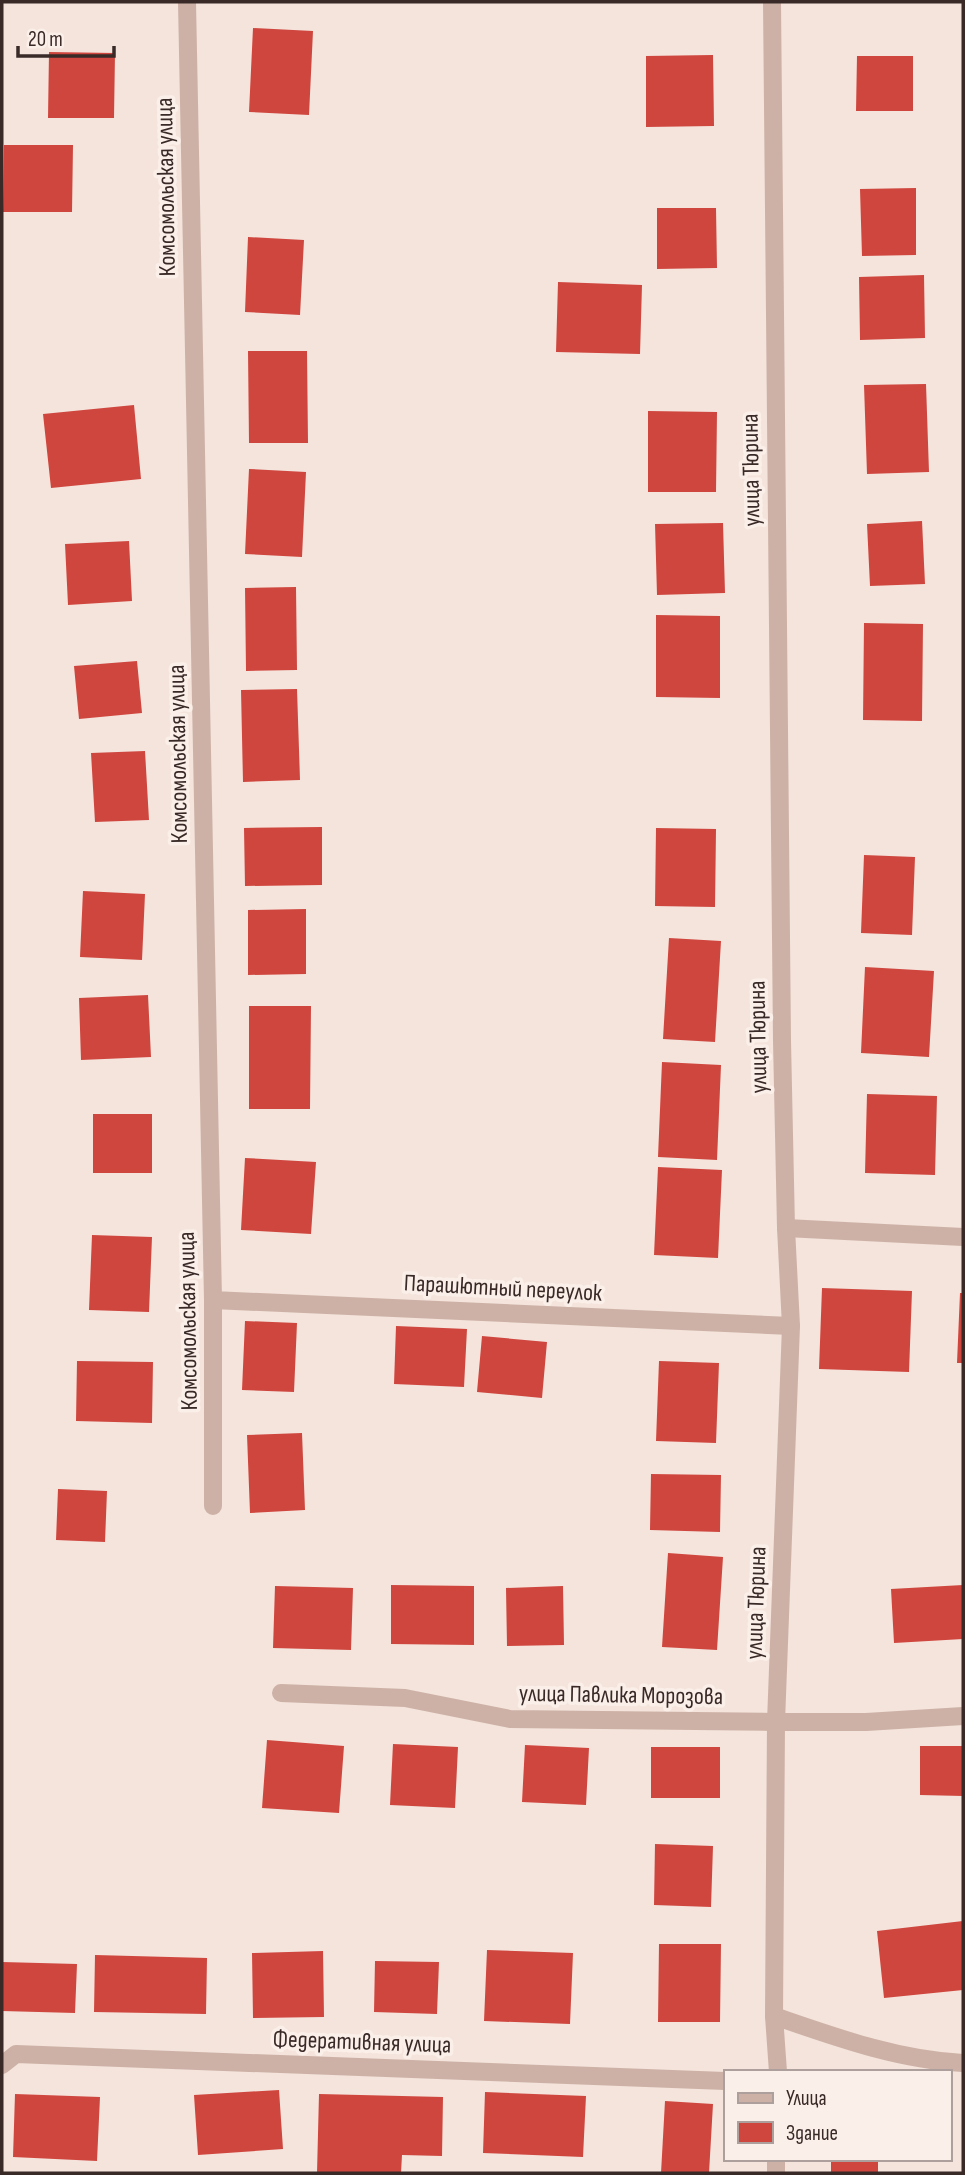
<svg xmlns="http://www.w3.org/2000/svg" width="965" height="2175" viewBox="0 0 965 2175" font-family="'Sofia Sans Condensed',sans-serif">
  <style>
    .building { fill: #cf463e }
    .lines { fill: none; stroke-linecap: round; stroke-linejoin: round }
    .minor { stroke: #cdb1a6; stroke-width: 18 }
    .tertiary { stroke: #cdb1a6; stroke-width: 18 }
    .labels { text-anchor: middle; dominant-baseline: central; stroke-width: 7; stroke-linejoin: round; paint-order: stroke }
    .street-label { font-size: 24px; fill: #392a28; stroke: #fbefe9 }
  </style>
  <rect width="100%" height="100%" fill="#f4e4dc"/>
  <path class="building" d="M253,28L313,31L309,115L249,112Z
    M49,52L115,53L114,118H48Z
    M713,55L714,126L646,127V56Z
    M857,56H913V111H856Z
    M4,145H73L72,212H3Z
    M916,188V255L862,256L860,189Z
    M657,208H716L717,268L657,269Z
    M248,237L304,240L300,315L245,312Z
    M924,275L925,338L860,340L859,277Z
    M558,282L642,285L640,354L556,352Z
    M248,351H307L308,443H249Z
    M926,384L929,472L867,474L864,385Z
    M134,405L141,479L51,488L43,414Z
    M648,411L717,412L716,492H648Z
    M249,469L306,472L302,557L245,554Z
    M922,521L925,584L870,586L867,524Z
    M723,523L725,593L657,595L655,524Z
    M129,541L132,601L68,605L65,544Z
    M296,587L297,670L246,671L245,588Z
    M656,615L720,616V698L656,697Z
    M864,623L923,624L922,721L863,720Z
    M137,661L142,713L79,719L74,666Z
    M297,689L300,780L243,782L241,690Z
    M145,751L149,820L95,822L91,753Z
    M322,827V885L245,886L244,828Z
    M656,828L716,829L715,907L655,906Z
    M864,855L915,857L912,935L861,933Z
    M83,891L145,894L142,960L80,957Z
    M306,909V974L248,975V910Z
    M669,938L721,941L715,1042L663,1039Z
    M865,967L934,971L929,1057L861,1053Z
    M148,995L151,1057L81,1060L79,998Z
    M249,1006H311L310,1109H249Z
    M662,1062L721,1065L717,1160L658,1157Z
    M867,1094L937,1096L935,1175L865,1173Z
    M93,1114H152V1173H93Z
    M245,1158L316,1162L311,1234L241,1230Z
    M658,1167L722,1170L718,1258L654,1255Z
    M92,1235L152,1237L149,1312L89,1310Z
    M822,1288L912,1291L909,1372L819,1369Z
    M960,1293H963V1363H957Z
    M245,1321L297,1323L294,1392L242,1390Z
    M396,1326L467,1329L464,1387L394,1384Z
    M482,1336L547,1342L542,1398L477,1392Z
    M77,1361L153,1362L152,1423L76,1421Z
    M659,1361L719,1363L716,1443L656,1441Z
    M302,1433L305,1510L250,1513L247,1435Z
    M651,1474L721,1475L720,1532L650,1530Z
    M58,1489L107,1491L105,1542L56,1540Z
    M668,1553L723,1557L717,1650L662,1647Z
    M391,1585L474,1586V1645L391,1644Z
    M963,1585V1639L894,1643L891,1589Z
    M275,1586L353,1588L351,1650L273,1648Z
    M563,1586L564,1645L507,1646L506,1588Z
    M267,1740L344,1746L339,1813L262,1808Z
    M393,1744L458,1747L455,1808L390,1805Z
    M525,1745L589,1748L586,1805L522,1802Z
    M920,1746H963V1796L920,1795Z
    M651,1747H720V1798H651Z
    M655,1844L713,1846L711,1907L654,1905Z
    M963,1921V1990L884,1998L877,1931Z
    M659,1944H721L720,2022H658Z
    M487,1950L573,1953L570,2024L484,2021Z
    M323,1951L324,2017L253,2018L252,1953Z
    M95,1955L207,1958L206,2014L94,2012Z
    M375,1961L439,1962L437,2014L374,2012Z
    M2,1962L77,1964L75,2013L2,2011Z
    M279,2090L283,2149L198,2155L194,2095Z
    M485,2092L586,2096L583,2157L483,2153Z
    M15,2094L100,2097L97,2161L13,2157Z
    M319,2094L443,2097L442,2156L402,2155L401,2173H317Z
    M665,2101L713,2104L709,2173H661Z
    M831,2159H878V2173H831Z"/>
  <g class="lines">
    <path class="minor" d="M187,2L213,1300V1506
      M786,1228L963,1237
      M213,1300L791,1326
      M281,1693L405,1698L510,1719L776,1722H866L963,1716
      M774,2016C835,2037 898,2060 963,2063
      M2,2065L16,2054L725,2081"/>
    <path class="tertiary" d="M772,2L782,1041L786,1228L791,1326L776,1722L774,2016L778,2072
      M776,2173V2159"/>
  </g>
  <g class="labels">
    <g class="street-label">
      <text transform="translate(166 187) rotate(-91)">Комсомольская улица</text>
      <text transform="translate(751 470) rotate(-91)">улица Тюрина</text>
      <text transform="translate(178 754) rotate(-91)">Комсомольская улица</text>
      <text transform="translate(758 1037) rotate(-91)">улица Тюрина</text>
      <text transform="translate(503 1288) rotate(3)">Парашютный переулок</text>
      <text transform="translate(188 1321) rotate(-91)">Комсомольская улица</text>
      <text transform="translate(756 1603) rotate(-88)">улица Тюрина</text>
      <text transform="translate(621 1695) rotate(1)">улица Павлика Морозова</text>
      <text transform="translate(362 2042) rotate(2)">Федеративная улица</text>
    </g>
  </g>
  <rect width="965" height="2175" fill="none" stroke="#392a28" stroke-width="7"/>
  <rect x="724" y="2070" width="228" height="91" fill="#fbefe9" stroke="#ada09c" stroke-width="2"/>
  <rect x="738" y="2093" width="35" height="10" fill="#cdb1a6" stroke="#ada09c" stroke-width="2"/>
  <text x="786" y="2105" font-size="21" fill="#392a28">Улица</text>
  <rect x="738" y="2122" width="35" height="21" fill="#cf463e" stroke="#ada09c" stroke-width="2"/>
  <text x="786" y="2140" font-size="21" fill="#392a28">Здание</text>
  <path d="M18 46v10h96v-10" fill="none" stroke="#392a28" stroke-width="3.5"/>
  <text x="28" y="46" font-size="21" fill="#392a28" stroke="#fbefe9" stroke-width="5" paint-order="stroke">20 m</text>
</svg>
